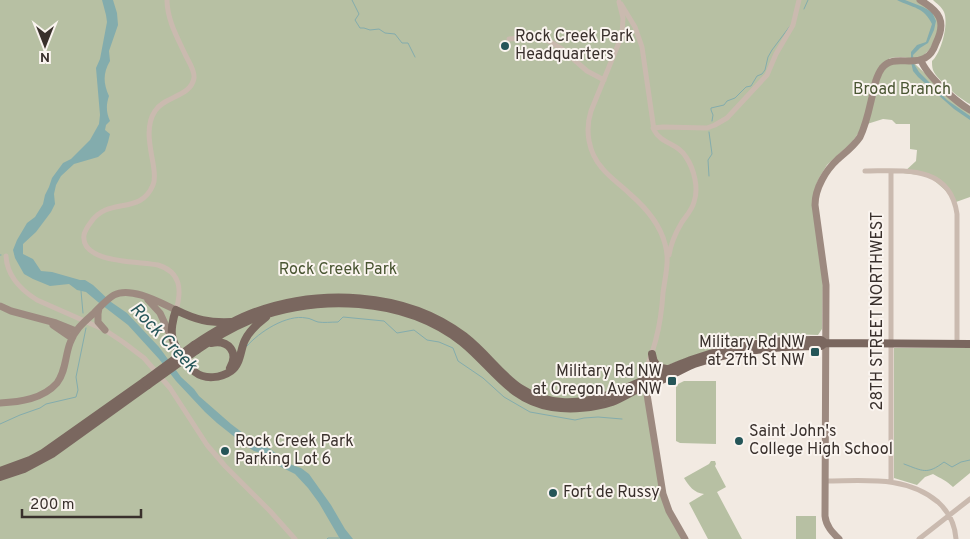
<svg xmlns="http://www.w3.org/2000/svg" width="970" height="539" viewBox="0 0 970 539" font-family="Overpass,sans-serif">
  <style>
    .green { fill: #b7c0a3 }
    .water { fill: #83acad }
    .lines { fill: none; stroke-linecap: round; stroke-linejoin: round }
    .stream { stroke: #83acad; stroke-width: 1 }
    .street { stroke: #cabaaf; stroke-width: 5 }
    .secondary { stroke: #9d8a80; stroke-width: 7 }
    .primary { stroke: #7a675f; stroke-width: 8 }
    .primary-bridge { stroke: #7a675f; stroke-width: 8 }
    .poi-dot { fill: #255558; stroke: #faf4ef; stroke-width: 2 }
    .labels { text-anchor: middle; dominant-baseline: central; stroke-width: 4; stroke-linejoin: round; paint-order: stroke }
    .poi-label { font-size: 16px; fill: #39302c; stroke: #faf4ef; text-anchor: start }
    .park-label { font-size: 16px; fill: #495532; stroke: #faf4ef }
    .street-label { font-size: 16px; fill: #39302c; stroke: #faf4ef }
    .water-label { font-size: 18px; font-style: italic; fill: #255558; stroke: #faf4ef }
  </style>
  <rect width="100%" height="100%" fill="#f2eae2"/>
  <path class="green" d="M0,0H917L932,9L938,18V33L930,49L923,56L917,59L900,57L890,58L880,66L860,131L852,142L827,165L819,178L815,188L823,276L822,329L818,335C779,332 733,342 696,355C676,361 658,370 638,376L646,403L661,492L683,539H0Z
    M933,0H970V104C960,99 937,80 933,70C932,67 932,64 932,61C941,53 949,24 944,12C942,7 936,3 933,0Z
    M896,62L915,64L929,77L970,112V197L956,202L945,190L929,176L903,173L916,161L917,150L910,149V124H896L892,120L883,119L867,124L873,96L884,67Z
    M894,348H970V473L953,487C947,481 940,478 933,474L925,477L917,485L894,478Z
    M684,381H716V444L680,443L676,441V385Z
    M711,461H715L716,464L715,466L726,487L717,492L742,539H708L689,503L704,494C694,493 689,486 684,478L709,464Z
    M796,516H816V539H796Z"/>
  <path class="water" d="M102,0H113L117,13L118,25L109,51L110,61C103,73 103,83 109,96C106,105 106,112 110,121L106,125L105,130L110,134L108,142L105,151L98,157L74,164L61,176L56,185L54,194L55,204L51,212L36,232L23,244V254L33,259L41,271L52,272L80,280H85L93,285L111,302L127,313L159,347L181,377L194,389L199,396L231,424L252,440L270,449L292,465L301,468L309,474L331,505L345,529L353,539H340L319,503L308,488L295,474L279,466L264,454L254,451L246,446L217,423L205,412L176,381L159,359L128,325L98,302L86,292L77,290L69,284L50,286L33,279L24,274L15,258L13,250L17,240L27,223L35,217L43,204L45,195L49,187L52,178L63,163L71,159L90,140L99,124L100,115L96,68L100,59L107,22L106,15Z
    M897,0H905L923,7L932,12L936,21L934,30L928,43L920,48L913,55L914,64L919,72L947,100L970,116V120L954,109L918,77L913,71L911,62V52L917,45L926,42L932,24C924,7 913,8 897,0Z"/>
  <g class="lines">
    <path class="stream" d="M352,0L359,14L355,20L360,28H364L370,30L379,29L385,33L395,34L402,43H408L415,57
      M804,9L808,0
      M712,121L713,115L711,110V108L724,105L727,101L735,98L746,87L751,86L757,76L762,74L765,70L768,57L772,50L790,26
      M709,132L712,154L708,160L709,176
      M0,255H1
      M81,291L83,313
      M247,346C259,332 287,314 306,318C310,318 314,321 318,322C324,323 331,322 338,322L343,317L384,321L397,333L414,330L427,340L439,342L453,348L458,361L483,378L504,397L530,412L575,420L584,418L598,417L622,419
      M0,424L20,415L40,408L46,404L76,397L78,390L76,377L86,328
      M904,464C923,471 927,475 944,462L952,467L961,462L970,460
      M327,539L328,538H339"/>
    <path class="street" d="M167,0C167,19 177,37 185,54C188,61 195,70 194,78C191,97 164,96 155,111C145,126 150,146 153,163C154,170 156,178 153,185C140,216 109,196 91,222C88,226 85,230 84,235C80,264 141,261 158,265C181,272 182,290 176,310
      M619,2L623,18L622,35L591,111C585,130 588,152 602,168C610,178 621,185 630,194C645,207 660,224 665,244C670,260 665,277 663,293C662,308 660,324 656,339C653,352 646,366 644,379
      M621,4L635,27L642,47L654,130C661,144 678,143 686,157C694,169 699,188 694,202C692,210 686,216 682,222C676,232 671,243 669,255
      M509,39L531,37L547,40L562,49L587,71L604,80
      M653,128L663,127L707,128L715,125L727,118L767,75L776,54L793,25L799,0
      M865,171C902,171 950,164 957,214V344
      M6,256C7,276 21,290 37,300L105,330L123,342L144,358L170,388L207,445L225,466L270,511L295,539
      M825,481C864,481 906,475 938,502C949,512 955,523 956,539
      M891,482V171
      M919,539L970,499"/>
    <path class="secondary" d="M921,60C926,75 956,102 970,110
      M148,300L160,313L171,337
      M0,306L11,311L56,323L76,331
      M99,308L98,314V322L105,330
      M53,325L69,336L73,337
      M645,382L663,494L669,511L685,539
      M0,403C20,402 43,399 57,383C66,371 65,356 70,343C75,329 84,322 94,313C100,307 107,299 114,295C131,286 161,303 176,310
      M839,539C832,532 826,526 825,516L826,285L815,205C815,188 826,170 838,159C846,152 854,146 860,137C866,125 869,110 872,97C874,87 876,76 882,68C893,54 911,66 925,58C931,55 934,49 936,43C947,21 939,11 920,0"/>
    <path class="primary" d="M231,322C209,323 196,320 176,310C173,318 170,332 173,340C175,346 179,352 183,357C186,362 190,368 195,372C205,380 221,378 231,371C241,364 240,350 245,340C250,330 258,323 266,317
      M211,343C229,339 239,353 230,368
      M194,345C212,333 230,322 250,314C317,288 405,291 464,336C499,363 511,398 562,402C607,405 651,373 694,359C734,345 778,339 821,340L825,343
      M197,350C214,338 231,328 250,320C317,294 403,296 462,342C493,367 509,400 552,407C571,410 594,408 612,402C620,399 628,394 636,390C645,386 654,383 664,379C674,374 684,368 694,364C735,350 778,346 821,346L825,343L970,344
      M652,354C653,363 657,369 667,369
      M0,471L30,460L43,453L145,381
      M0,477L24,469L52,454L148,385"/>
    <path class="primary-bridge" d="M145,381L194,345
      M148,385L197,350"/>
  </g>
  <g class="poi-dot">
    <circle cx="505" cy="46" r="5"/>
    <rect x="810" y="347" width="10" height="10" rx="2.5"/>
    <rect x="667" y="376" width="10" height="10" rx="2.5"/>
    <circle cx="739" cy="441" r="5"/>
    <circle cx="225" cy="451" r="5"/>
    <circle cx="553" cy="493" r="5"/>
  </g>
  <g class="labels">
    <g class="poi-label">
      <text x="515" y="37">Rock Creek Park<tspan x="515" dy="18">Headquarters</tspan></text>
      <text x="805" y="343" text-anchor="end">Military Rd NW<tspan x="805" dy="18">at 27th St NW</tspan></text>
      <text x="662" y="372" text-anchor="end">Military Rd NW<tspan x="662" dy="18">at Oregon Ave NW</tspan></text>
      <text x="749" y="432">Saint John's<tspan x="749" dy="18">College High School</tspan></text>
      <text x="235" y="442">Rock Creek Park<tspan x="235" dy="18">Parking Lot 6</tspan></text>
      <text x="563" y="493">Fort de Russy</text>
    </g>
    <g class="park-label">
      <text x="902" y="90">Broad Branch</text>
      <text x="338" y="270">Rock Creek Park</text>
    </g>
    <g class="street-label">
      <text transform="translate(878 311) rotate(-90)">28TH STREET NORTHWEST</text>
    </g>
    <g class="water-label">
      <text transform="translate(163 338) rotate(46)">Rock Creek</text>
    </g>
  </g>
  <g transform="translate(45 45) rotate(180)" stroke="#faf4ef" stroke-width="4" paint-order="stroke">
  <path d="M0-4L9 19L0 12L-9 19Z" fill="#39302c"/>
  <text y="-8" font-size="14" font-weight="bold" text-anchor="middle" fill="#39302c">N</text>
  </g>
  <path d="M22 509v8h119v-8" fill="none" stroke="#39302c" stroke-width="2.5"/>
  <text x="30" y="509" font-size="15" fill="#39302c" stroke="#faf4ef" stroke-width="4" paint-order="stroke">200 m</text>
</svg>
